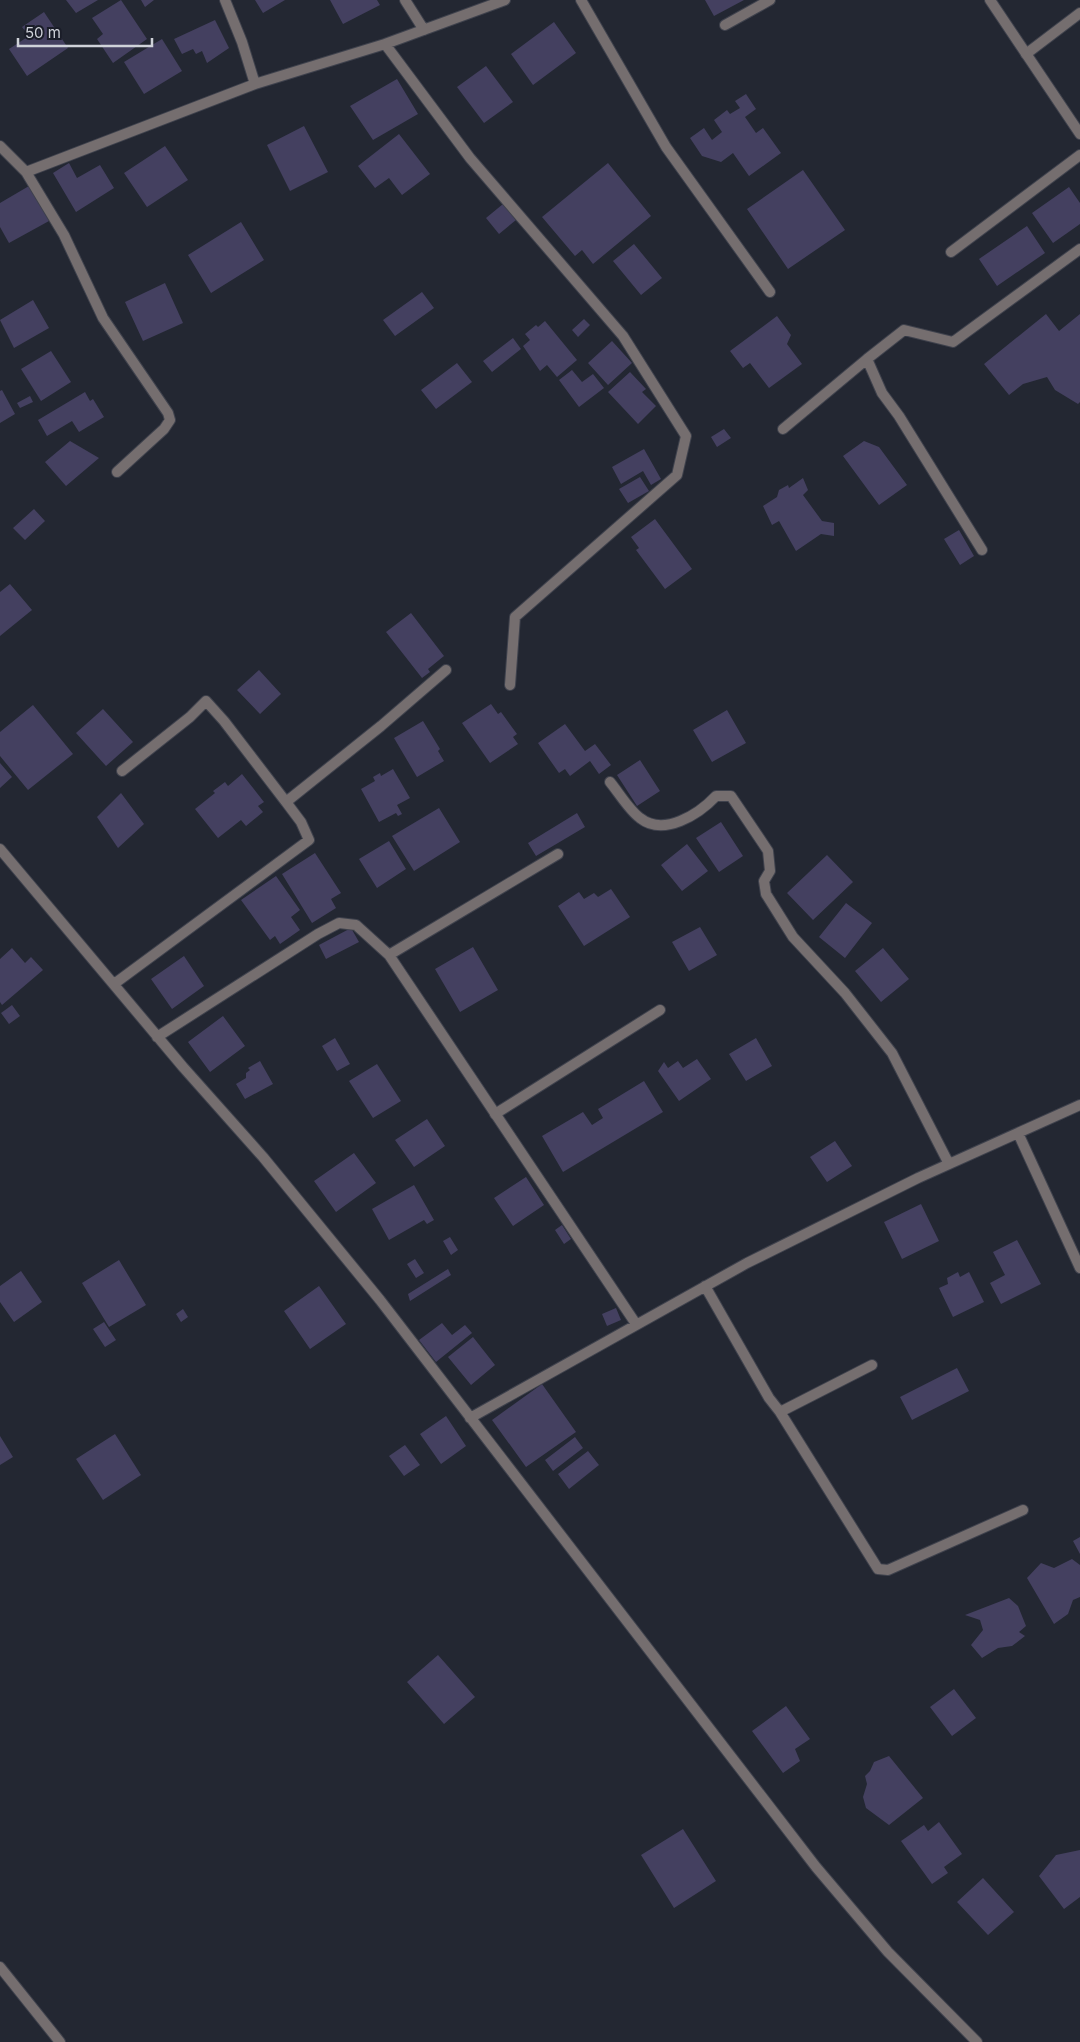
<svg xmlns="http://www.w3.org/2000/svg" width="1080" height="2042" viewBox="0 0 1080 2042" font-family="Inter,sans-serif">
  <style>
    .building { fill: #444060 }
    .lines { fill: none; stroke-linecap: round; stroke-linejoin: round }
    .lane-casing { stroke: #3f424d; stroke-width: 12 }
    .street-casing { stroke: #3f424d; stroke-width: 12 }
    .lane { stroke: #756e6f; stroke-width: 10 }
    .street { stroke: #756e6f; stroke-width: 10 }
  </style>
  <rect width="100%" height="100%" fill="#232732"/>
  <path class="building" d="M66,0H98L76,13Z
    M121,0L147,39L113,63L97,39L103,34L92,18Z
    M141,0H154L145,7Z
    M255,0H285L263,13Z
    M330,0H377L380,5L343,24Z
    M705,0H744L714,16Z
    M44,12L68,48L27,76L9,49L29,36L22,27Z
    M215,20L229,48L207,63L202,51L196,54L193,49L182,54L174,39Z
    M554,22L576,53L533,85L511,54Z
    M162,39L182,71L144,94L124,62Z
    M486,66L513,102L484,123L457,87Z
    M397,79L418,114L373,140L350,106Z
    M746,94L756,109L745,117L756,133L763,128L781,153L749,176L733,153L721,162L702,156L690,138L704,128L712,140L722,132L714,120L727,110L730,114L740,108L735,101Z
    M304,126L328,172L290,191L267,145Z
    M399,134L430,174L402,195L389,178L375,188L358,166Z
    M165,146L188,180L147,207L124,173Z
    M69,163L77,178L100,165L114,188L76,212L53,173Z
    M608,163L651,216L593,264L582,250L575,256L542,217Z
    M803,170L845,230L788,269L747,209Z
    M29,186L49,221L9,243L0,227V203Z
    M1069,187L1080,203V224L1053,243L1032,213Z
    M503,204L516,220L499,234L486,218Z
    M241,222L264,260L211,293L188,255Z
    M1027,226L1045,253L997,286L979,259Z
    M634,244L662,278L641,295L613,261Z
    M165,283L183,323L143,341L125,302Z
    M422,292L434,308L395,336L383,320Z
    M33,300L49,328L14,348L0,320Z
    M1046,314L1059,331L1080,314V402L1078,404L1055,390L1047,377L1023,384L1009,395L984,364Z
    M777,316L791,335L787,344L802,364L769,388L750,363L743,368L730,351Z
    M584,319L590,325L578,337L572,330Z
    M545,321L577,360L557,377L547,365L540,371L523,346L530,340L525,334L536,325L538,327Z
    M513,338L521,349L492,372L483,361Z
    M612,341L632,363L608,385L588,363Z
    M51,351L71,382L41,401L21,369Z
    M457,363L472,382L436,409L421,390Z
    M572,370L582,382L593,374L604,388L579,407L559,380Z
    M630,372L646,389L642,392L656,406L638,424L608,392Z
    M2,390L15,414L0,423V391Z
    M85,392L90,401L93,399L104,417L79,432L72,421L47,436L38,420Z
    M30,396L33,402L20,408L17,403Z
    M724,429L731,438L717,447L711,437Z
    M70,441L99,458L66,486L45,462Z
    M864,441L879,447L907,485L879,505L843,456Z
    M644,449L661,479L651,485L643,471L621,484L612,467Z
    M640,477L649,491L628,503L619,489Z
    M803,478L808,490L803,495L822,521L834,523V536L821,534L796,551L779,521L772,525L763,506L777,497L779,490L788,485L789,488Z
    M34,509L45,521L25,540L13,528Z
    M655,519L692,569L665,589L636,550L639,548L631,537Z
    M959,530L974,556L960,565L944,539Z
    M10,584L32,610L0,636V592Z
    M411,613L444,656L428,669L430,672L422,678L386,632Z
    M259,670L281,694L260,714L237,690Z
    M491,704L498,714L501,712L517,734L513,737L518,744L490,763L462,723Z
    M33,705L73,754L28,790L0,756V732Z
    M103,709L133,742L106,766L76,733Z
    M727,710L746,743L712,762L693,730Z
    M423,721L440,749L438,751L444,761L417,777L394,738Z
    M565,724L585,751L595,744L611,765L599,774L590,761L570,776L565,769L559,773L538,743Z
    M640,760L660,791L637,806L617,775Z
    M0,763L12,777L0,788Z
    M393,769L410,798L397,805L402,814L398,816L396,813L379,822L361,789L375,781L373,777L380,773L381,776Z
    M242,774L264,802L258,806L263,812L246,826L241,820L218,838L195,809L215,793L213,791L225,782L228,786Z
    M121,793L144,824L118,848L97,817Z
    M439,808L460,842L414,871L392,836Z
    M577,813L585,827L536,856L528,843Z
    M721,822L743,856L719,872L696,838Z
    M389,841L406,869L377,888L359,859Z
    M687,844L708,871L682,891L661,865Z
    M315,853L341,893L331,899L336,908L312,923L282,874Z
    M827,855L853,882L813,920L787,893Z
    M276,876L300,910L291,917L300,930L280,944L275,936L270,940L241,900Z
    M611,889L630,917L584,946L558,906L579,892L584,899L594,893L598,897Z
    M846,903L872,923L845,958L819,937Z
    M700,927L717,955L689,971L672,942Z
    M351,928L359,942L326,959L319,945Z
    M473,947L498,990L460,1012L435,969Z
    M12,948L25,963L31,957L43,970L2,1005L0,1002V959Z
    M883,948L909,979L881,1002L855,971Z
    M184,956L204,986L172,1009L151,979Z
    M12,1005L20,1016L9,1024L1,1013Z
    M223,1016L245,1046L210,1072L188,1042Z
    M335,1038L350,1064L337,1071L322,1046Z
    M756,1038L772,1066L746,1081L729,1054Z
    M697,1059L711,1079L679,1101L658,1071L664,1062L668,1068L678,1061L683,1068Z
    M260,1061L273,1084L245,1099L236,1084L246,1078V1073L250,1070L248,1068Z
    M377,1064L401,1101L373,1118L349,1081Z
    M644,1081L663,1112L563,1172L542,1136L583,1112L592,1125L603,1118L598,1109Z
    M427,1119L445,1146L414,1167L395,1140Z
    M835,1141L852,1166L827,1182L810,1157Z
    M354,1153L376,1183L336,1212L314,1181Z
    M526,1177L544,1205L513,1226L494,1198Z
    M414,1185L434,1220L427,1224L424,1220L389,1240L372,1209Z
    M921,1204L939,1241L902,1259L884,1222Z
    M562,1225L571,1239L564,1244L555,1230Z
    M450,1237L458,1250L451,1255L443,1241Z
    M1017,1240L1041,1284L1001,1304L990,1283L1005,1275L993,1252Z
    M415,1259L424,1273L416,1278L407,1264Z
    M119,1260L146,1305L109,1327L82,1283Z
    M448,1269L451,1275L410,1301L408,1294Z
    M21,1271L42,1302L14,1322L0,1302V1286Z
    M958,1272L960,1277L969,1272L984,1302L953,1317L939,1288L948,1284L947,1278Z
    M319,1286L346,1324L310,1349L284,1311Z
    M616,1308L621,1320L607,1326L602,1314Z
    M183,1309L188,1317L181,1322L176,1314Z
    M104,1322L116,1340L105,1347L93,1329Z
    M442,1323L452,1335L465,1325L472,1333L436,1362L419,1340Z
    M473,1337L495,1365L471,1385L448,1357Z
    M957,1368L969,1391L912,1420L900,1397Z
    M542,1384L576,1432L526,1467L492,1420Z
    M446,1416L466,1446L441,1464L420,1434Z
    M115,1434L141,1475L103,1500L76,1459Z
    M0,1436L13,1457L0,1465Z
    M575,1437L583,1448L553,1471L545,1460Z
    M405,1445L420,1465L404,1476L389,1456Z
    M588,1451L599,1465L569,1489L558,1474Z
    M1080,1537V1554L1073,1541Z
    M1072,1559L1080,1565V1597L1073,1600L1068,1614L1054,1624L1027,1578L1041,1563L1054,1568Z
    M1009,1598L1018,1606L1026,1626L1019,1632L1025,1636L1012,1646L998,1648L982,1658L971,1645L983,1630L980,1620L965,1615Z
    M438,1655L475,1697L444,1724L407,1682Z
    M954,1689L976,1718L952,1736L930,1707Z
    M786,1706L810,1739L795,1749L800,1761L783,1773L752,1731Z
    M889,1756L923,1798L889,1825L866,1808L863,1797L867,1784L865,1776L870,1771L874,1762Z
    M939,1822L962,1854L944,1867L948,1873L932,1884L901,1841L924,1825L928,1831Z
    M683,1829L716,1881L674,1908L641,1855Z
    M1080,1850V1897L1064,1909L1039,1876L1056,1855Z
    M983,1878L1014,1912L988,1935L957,1902Z"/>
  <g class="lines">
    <g class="lane-casing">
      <path id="lane" d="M725,25L770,0
        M1026,54L1080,13
        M951,252L1080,155
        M495,1114L660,1010"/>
    </g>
    <g class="street-casing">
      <path id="street" d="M225,0L242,42L255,84
        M405,0L424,30
        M581,0L666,147L770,292
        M990,0L1080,134
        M385,44L470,158L623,336L686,436L677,475L515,617L510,685
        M0,146L26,172L255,84L385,44L505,0
        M26,172L64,235L103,318L168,413L170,420L164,429L117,472
        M783,429L867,359
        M982,550L899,416L882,393L867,359L904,330L953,342L1080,249
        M122,771L190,717L206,701L224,721L286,802
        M610,782C619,793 629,810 640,818C664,837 699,814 716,796H731L768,851L770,871L764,881L766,894L793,937L845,993L892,1053L949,1164
        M0,849L183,1067L263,1157L380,1300L816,1867L888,1952L977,2042
        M389,955L558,854
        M114,984L309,840L301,822L286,802L381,726L446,670
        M157,1037L318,934L339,923L356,925L389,955L636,1324
        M1018,1133L1080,1268
        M705,1286L769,1398L780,1412L872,1365
        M780,1412L878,1569L888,1570L1023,1510
        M470,1418L747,1263L918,1178L1080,1105
        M0,1967L60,2042"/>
    </g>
    <use href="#lane" class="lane"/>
    <use href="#street" class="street"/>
  </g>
  <path d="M18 38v8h134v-8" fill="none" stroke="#cfd2d9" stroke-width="2.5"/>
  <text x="25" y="38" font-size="15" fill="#cfd2d9" stroke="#1a1d28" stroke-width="4" paint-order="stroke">50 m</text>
</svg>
